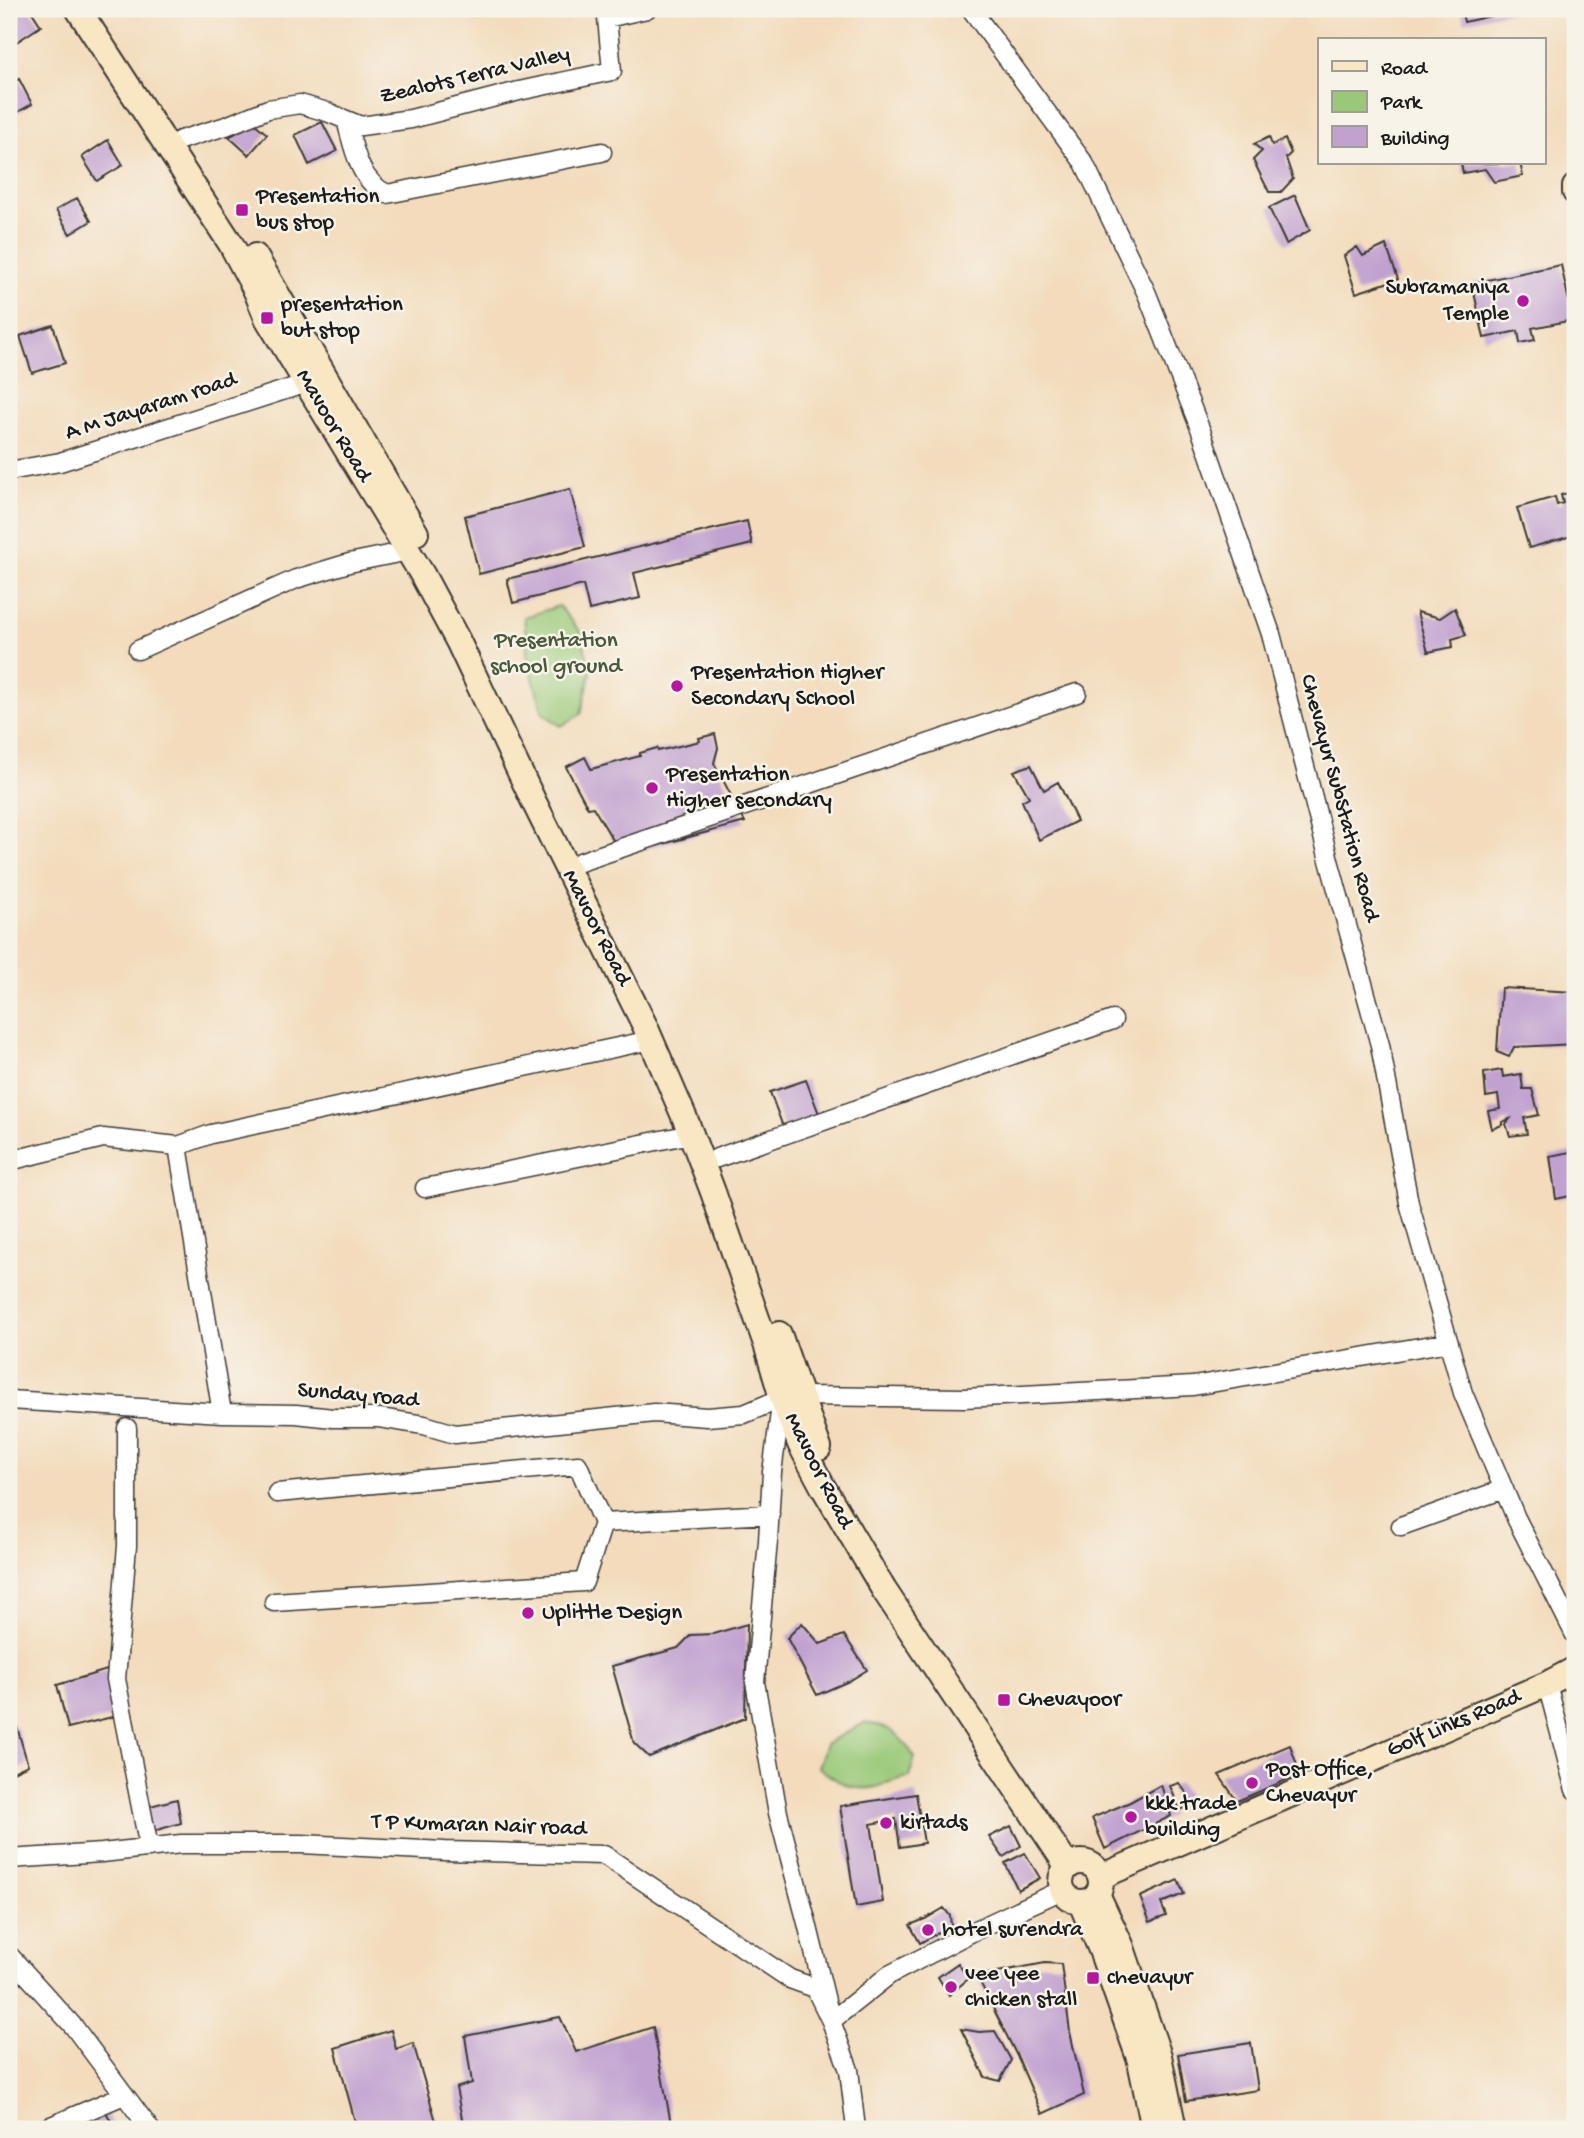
<svg xmlns="http://www.w3.org/2000/svg" width="1584" height="2138" viewBox="0 0 1584 2138" font-family="'Gochi Hand',sans-serif">
  <style>
    .green { fill: #99c978; stroke: #5a724a; stroke-width: 2 }
    .building { fill: #c1a1d0 }
    .lines { fill: none; stroke-linecap: round; stroke-linejoin: round }
    .street-casing { stroke: #3c3934; stroke-width: 21 }
    .secondary-casing { stroke: #3c3934; stroke-width: 28 }
    .street { stroke: #fff; stroke-width: 18 }
    .secondary { stroke: #f9e7c3; stroke-width: 24 }
    .poi-dot { fill: #b5179e; stroke: #f7f3e8; stroke-width: 2.5 }
    .labels { text-anchor: middle; dominant-baseline: central; stroke-width: 5; stroke-linejoin: round; paint-order: stroke }
    .street-label { font-size: 23px; fill: #1c1c1c; stroke: #f7f3e8 }
    .poi-label { font-size: 23px; fill: #1c1c1c; stroke: #f7f3e8; text-anchor: start }
    .park-label { font-size: 23px; fill: #48593c; stroke: #f7f3e8 }
  </style>
  <rect width="100%" height="100%" fill="#f7f3e8"/>
  <filter id="ink" filterUnits="userSpaceOnUse"><feTurbulence type="fractalNoise" baseFrequency=".0143" numOctaves="2"/><feDisplacementMap in="SourceGraphic" scale="14" xChannelSelector="R" yChannelSelector="G"/><feConvolveMatrix kernelMatrix="1 2 1 2 8 2 1 2 1" color-interpolation-filters="sRGB"/></filter>
  <filter id="wash" filterUnits="userSpaceOnUse"><feTurbulence type="fractalNoise" baseFrequency=".00686" numOctaves="4" result="noise"/><feDisplacementMap in="SourceGraphic" scale="28" xChannelSelector="R" yChannelSelector="G"/><feGaussianBlur stdDeviation="1.57" result="paint"/><feColorMatrix in="noise" values="0 0 0 0 0 0 0 0 0 0 0 0 0 0 0 0 0 1.4 0 .05"/><feComposite in="paint" operator="in"/></filter>
  <g filter="url(#wash)">
    <rect width="100%" height="100%" fill="#f3dbbb"/>
    <path class="green" d="M559,606L581,633L591,672L581,714L561,726L543,713L528,660L524,617Z
      M864,1723C893,1726 898,1734 915,1757L909,1777C897,1779 887,1783 876,1787C854,1793 834,1780 818,1767L826,1744Z"/>
    <g id="blocks">
      <path class="building" d="M9,9H30L41,26L9,47Z
        M1461,9H1517V10L1464,22Z
        M19,79L32,104L9,117V84Z
        M322,122L337,151L309,165L295,135Z
        M254,123L267,134L249,155L229,137Z
        M1269,137L1272,145L1285,139L1291,153L1286,158L1293,179L1281,192H1269L1253,160L1262,151L1254,144Z
        M108,140L123,165L97,181L82,157Z
        M1461,163H1520L1523,176L1494,182L1485,169L1463,173Z
        M1295,195L1310,230L1286,244L1269,208Z
        M77,198L91,221L70,234L56,210Z
        M1386,245L1398,279L1356,293L1344,256L1357,247L1363,256Z
        M1561,265L1573,320L1532,328L1535,340L1520,343L1518,331L1484,338L1472,283Z
        M53,325L65,363L32,373L20,336Z
        M570,489L585,547L479,574L465,516Z
        M1575,491V535L1529,548L1517,508L1555,497L1557,505L1563,503L1561,495Z
        M747,521L752,544L634,573L640,598L589,610L583,585L513,603L507,579Z
        M1455,608L1466,635L1452,639L1453,647L1428,652L1417,612L1440,618Z
        M715,734L718,748L714,763L745,822L622,855L593,807L588,808L566,767L585,757L591,769L640,756V753L657,748L658,751L700,741L699,738Z
        M1031,765L1044,790L1058,782L1077,821L1039,840L1022,801L1029,797L1014,771Z
        M1501,988L1575,992V1044L1514,1047L1509,1057L1497,1052Z
        M1502,1070L1503,1077L1521,1074L1523,1089H1532L1539,1115L1524,1118L1527,1134L1510,1136L1506,1124L1510,1119L1502,1122V1125L1492,1129L1488,1111L1500,1109L1498,1095L1486,1097L1484,1073Z
        M806,1080L821,1119L785,1132L770,1092Z
        M1575,1151V1195L1556,1199L1550,1156Z
        M802,1623L820,1644L844,1635L867,1670L849,1681L817,1695L787,1638Z
        M747,1624L745,1718L649,1757L634,1743L612,1666L678,1648L691,1635L713,1634Z
        M107,1670L116,1716L68,1728L57,1685Z
        M17,1727L28,1765L11,1773L9,1763V1729Z
        M1290,1745L1300,1774L1237,1801L1219,1775Z
        M1179,1783L1195,1804L1180,1810L1170,1786Z
        M1161,1785L1171,1816L1105,1849L1092,1818L1130,1802Z
        M916,1794L924,1843L900,1847L896,1819L871,1824L883,1902L856,1907L840,1806Z
        M177,1799L181,1823L140,1835L135,1810Z
        M1011,1826L1021,1846L1003,1857L989,1837Z
        M1025,1853L1040,1878L1018,1890L1005,1863Z
        M1178,1880L1184,1894L1161,1903L1166,1916L1150,1922L1140,1897Z
        M944,1908L950,1916L951,1925L920,1943L910,1925L925,1919Z
        M958,1963L968,1979L949,1995L938,1977Z
        M1045,1963L1061,1964L1070,2032L1084,2095L1042,2114L1018,2058L977,1976Z
        M560,2017L576,2052L653,2027L672,2129H464L456,2088L472,2083L465,2036Z
        M961,2029L979,2032L995,2031L1011,2060L1000,2081L985,2077Z
        M391,2030L396,2049L413,2043L438,2128L357,2129L335,2048Z
        M1251,2043L1258,2090L1186,2101L1178,2054Z
        M105,2110L115,2129H86L82,2121Z"/>
    </g>
  </g>
  <g filter="url(#ink)">
    <use href="#blocks" fill-opacity="0" stroke="#3c3934" stroke-width="2"/>
    <g class="lines">
      <g class="street-casing">
        <path id="street" d="M971,9L1084,163L1147,294L1201,431L1271,634L1330,864L1380,1045L1409,1203L1463,1393L1516,1518L1575,1635
          M346,120C354,148 358,180 387,194L602,152
          M180,140L226,126L268,109L300,104L327,112L361,126L411,119L519,91L612,71L607,18L647,9
          M9,471L60,462L307,383
          M138,650L296,579L349,563L408,551
          M580,862L1077,693
          M717,1158L1113,1020
          M9,1161L103,1138L178,1146
          M425,1188L691,1134
          M801,1396L964,1398L1193,1386L1449,1342
          M9,1400L222,1413L296,1414L333,1418H379L424,1425L455,1434L654,1413L707,1417L744,1414L782,1398L772,1472L768,1541L755,1682L778,1813L807,1923L831,2021L849,2070L856,2129
          M222,1413L178,1146L211,1134L651,1040
          M127,1428V1546L116,1679L149,1848
          M277,1493L578,1465L603,1523
          M1401,1526L1504,1489
          M274,1602L584,1582L603,1523L770,1514
          M1547,1684L1575,1790
          M9,1859L102,1853L181,1844H301L445,1851L604,1855L790,1979L815,1988L831,2021L889,1975L974,1931L1062,1890
          M9,1955L74,2027L150,2129
          M44,2129L124,2095"/>
      </g>
      <g class="secondary-casing">
        <path id="secondary" d="M78,9L231,244L256,291L267,318L422,574L458,641L533,800L645,1026L686,1121L713,1192L767,1347L782,1398L800,1444L823,1487L884,1590L1068,1867
          M1575,187V192
          M255,256L416,533
          M779,1334L819,1448
          M1061 1882a20 20 0 1 1 40 0a20 20 0 1 1-40 0Z
          M1100,1877L1547,1684L1575,1669
          M1097,1894L1121,1945L1159,2056L1174,2129
          M1081,1903L1101,1950L1140,2061L1154,2129"/>
      </g>
      <use href="#street" class="street"/>
      <use href="#secondary" class="secondary"/>
    </g>
  </g>
  <g class="poi-dot">
    <rect x="235" y="203" width="14" height="14" rx="3.5"/>
    <circle cx="1523" cy="301" r="7"/>
    <rect x="260" y="311" width="14" height="14" rx="3.5"/>
    <circle cx="677" cy="686" r="7"/>
    <circle cx="652" cy="788" r="7"/>
    <circle cx="528" cy="1613" r="7"/>
    <rect x="997" y="1693" width="14" height="14" rx="3.5"/>
    <circle cx="1252" cy="1783" r="7"/>
    <circle cx="1131" cy="1817" r="7"/>
    <circle cx="886" cy="1823" r="7"/>
    <circle cx="928" cy="1930" r="7"/>
    <rect x="1086" y="1971" width="14" height="14" rx="3.5"/>
    <circle cx="951" cy="1987" r="7"/>
  </g>
  <g class="labels">
    <g class="street-label">
      <text transform="translate(475 76) rotate(-13)">Zealots Terra Valley</text>
      <text transform="translate(151 407) rotate(-18)">A M Jayaram road</text>
      <text transform="translate(333 426) rotate(59)">Mavoor Road</text>
      <text transform="translate(1339 798) rotate(75)">Chevayur SubStation Road</text>
      <text transform="translate(596 928) rotate(63)">Mavoor Road</text>
      <text transform="translate(358 1396) rotate(5)">Sunday road</text>
      <text transform="translate(818 1471) rotate(63)">Mavoor Road</text>
      <text transform="translate(1454 1724) rotate(-23)">Golf Links Road</text>
      <text transform="translate(479 1826) rotate(2)">T P Kumaran Nair road</text>
    </g>
    <g class="poi-label">
      <text x="256" y="197">Presentation<tspan x="256" dy="26">bus stop</tspan></text>
      <text x="1509" y="288" text-anchor="end">Subramaniya<tspan x="1509" dy="26">Temple</tspan></text>
      <text x="281" y="305">presentation<tspan x="281" dy="26">but stop</tspan></text>
      <text x="691" y="673">Presentation Higher<tspan x="691" dy="26">Secondary School</tspan></text>
      <text x="666" y="775">Presentation<tspan x="666" dy="26">Higher secondary</tspan></text>
      <text x="542" y="1613">Uplittle Design</text>
      <text x="1018" y="1700">Chevayoor</text>
      <text x="1266" y="1770">Post Office,<tspan x="1266" dy="26">Chevayur</tspan></text>
      <text x="1145" y="1804">kkk trade<tspan x="1145" dy="26">building</tspan></text>
      <text x="900" y="1823">kirtads</text>
      <text x="942" y="1930">hotel surendra</text>
      <text x="965" y="1974">vee yee<tspan x="965" dy="26">chicken stall</tspan></text>
      <text x="1107" y="1978">chevayur</text>
    </g>
    <g class="park-label">
      <text x="556" y="641">Presentation<tspan x="556" dy="26">school ground</tspan></text>
    </g>
  </g>
  <rect width="1584" height="2138" fill="none" stroke="#f7f3e8" stroke-width="35"/>
  <rect x="1318" y="38" width="228" height="126" fill="#f7f3e8" stroke="#9f9d96" stroke-width="2"/>
  <rect x="1332" y="61" width="35" height="10" fill="#f9e7c3" stroke="#9f9d96" stroke-width="2"/>
  <text x="1381" y="74" font-size="21" fill="#1c1c1c">Road</text>
  <rect x="1332" y="91" width="35" height="21" fill="#99c978" stroke="#9f9d96" stroke-width="2"/>
  <text x="1381" y="108" font-size="21" fill="#1c1c1c">Park</text>
  <rect x="1332" y="126" width="35" height="21" fill="#c1a1d0" stroke="#9f9d96" stroke-width="2"/>
  <text x="1381" y="144" font-size="21" fill="#1c1c1c">Building</text>
</svg>
